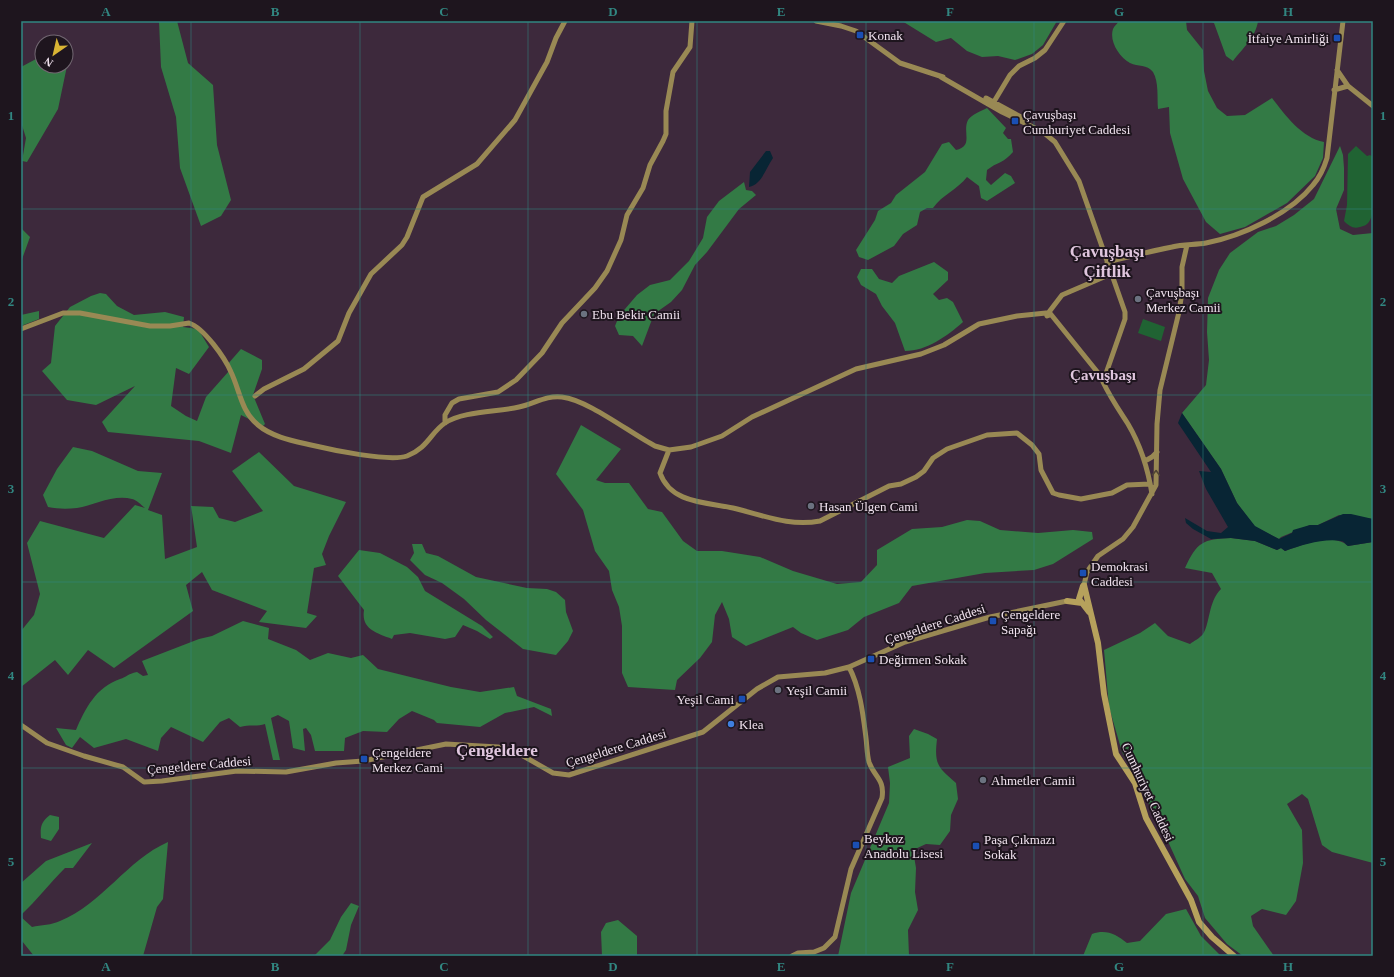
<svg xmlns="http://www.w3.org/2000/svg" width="1394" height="977" viewBox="0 0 1394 977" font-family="'Times New Roman',serif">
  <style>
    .green { fill: #206333 }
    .forest { fill: #337a45 }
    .water { fill: #082534 }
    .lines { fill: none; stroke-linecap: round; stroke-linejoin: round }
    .secondary { stroke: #998954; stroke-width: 5 }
    .primary { stroke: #b6a15c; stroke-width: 6 }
    .oneway { stroke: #4f4334 }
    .grid { fill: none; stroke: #318681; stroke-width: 1; stroke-opacity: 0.55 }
    .transit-dot { fill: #1a4fb4; stroke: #1e151e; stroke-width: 1.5 }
    .worship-dot { fill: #6b7280; stroke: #1e151e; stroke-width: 1.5 }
    .shop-dot { fill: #3f7fe0; stroke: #1e151e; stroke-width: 1.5 }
    .labels { text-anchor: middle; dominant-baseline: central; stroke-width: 4; stroke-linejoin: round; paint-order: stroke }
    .poi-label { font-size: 13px; fill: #f1e3ef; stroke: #1e151e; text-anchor: start }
    .street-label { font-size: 13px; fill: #f1e3ef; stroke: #1e151e }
    .quarter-label { font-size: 15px; font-weight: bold; fill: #e0c6de; stroke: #1e151e }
    .district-label { font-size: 17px; font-weight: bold; fill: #e0c6de; stroke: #1e151e }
    .neatline { fill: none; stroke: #318681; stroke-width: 1.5 }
    .grid-label { font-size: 13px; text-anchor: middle; font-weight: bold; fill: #318681 }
  </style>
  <rect width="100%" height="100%" fill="#3d293c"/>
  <path class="green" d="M1356,146L1367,156L1370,155L1373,157C1373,170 1376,211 1370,220C1368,224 1365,226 1360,227C1353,229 1349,226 1344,221L1347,205L1348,154Z
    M1143,319L1165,327L1161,341L1138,333Z"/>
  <path class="forest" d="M159,21H177L188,63L213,85L217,145L231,200L221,216L201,226L180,168L176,117L161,67Z
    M902,21H1057L1043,45L1032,54L1015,60L998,56L982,57L967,51L951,38L936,42Z
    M1119,21H1186L1187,30L1203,50L1204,71L1208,91L1217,108L1227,116L1245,115L1272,98C1285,115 1302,138 1324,142L1323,158L1315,176L1287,203L1245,227L1220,234L1206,222L1183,179L1170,133L1169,107L1158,109C1157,98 1159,82 1153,72C1147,64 1138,67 1130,63C1119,57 1109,41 1113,29C1114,26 1118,23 1119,21Z
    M1209,21H1258C1256,37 1242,49 1233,61L1226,56L1214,23Z
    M42,47V66H66V64L67,66L58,109L27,162L22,161L26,138L21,122V67L36,59Z
    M987,108L1006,128L1003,133L1008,139H1011L1013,152C1004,163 997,162 987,170L986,180L991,185L1005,173L1011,176L1015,183L987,201L981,198L979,186L967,177C958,189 942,195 933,208H927L920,212L917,225L903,234L894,246L868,260L859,257L856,250L875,220L878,211L891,203L896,195L925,172L942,144L949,142L956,150C974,146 962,132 968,120C971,115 981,111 987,108Z
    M1340,146L1343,155L1344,168V190L1336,209L1340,229L1353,235L1373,233V519L1339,515L1318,525H1310L1281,537L1279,539L1255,527L1237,503L1221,469L1182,413L1206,385L1209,360L1207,332L1208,298L1219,270L1230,253L1258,232L1276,226L1294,215L1314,199Z
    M744,182L746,190L752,191L756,195L739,209L707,252L695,265L682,290L671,302L654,314L642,346L633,336L619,335L615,326L619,316L637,295L650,285L670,280L689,261L703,238L707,217L719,201Z
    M21,228L30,237L21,262Z
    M934,262L948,272V280L933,294L939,300L947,298L953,302L963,322C947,336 927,351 905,351L895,323L882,306L876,294L861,285L857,277L861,269H872L879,279L892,283L899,276Z
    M100,293L106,294L117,306L134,315L165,312L184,317L183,327L198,329L209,347L189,374L176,368L171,406L186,416L197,421L206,397L229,371L227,365L241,349L262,360V369L253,395L265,424L263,426L241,415L231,453L199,441L108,432L102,422L135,386L96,405L67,400L42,371L51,363L55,326L70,307L91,296Z
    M39,311V319L21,326V315Z
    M581,425L621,449L596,480L605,483H629L648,509L662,512L683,541L697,551H722L760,557L793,571L837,584L861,582L877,565V550L912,529L942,527L967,520L980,521L1000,530L1038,533L1073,530L1092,532L1093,539L1053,564L1034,570L985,573L912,586L899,603L864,617L848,630L817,640L801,633L793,627L746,646L732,637L729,619L722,602L715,615L712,642L700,658L677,680L675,690L628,687L622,673V626L619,607L612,590L609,571L595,551L583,510L556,474Z
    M73,447L92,451L138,471L162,473L148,510L162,515L165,559L197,547L191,506L213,507L219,518L235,522L263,511L232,471L259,452L294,486L346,502L329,536L322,554L326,565L314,568L307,613L317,616L306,628L259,622L267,611L212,590L202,572L186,585L193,611L114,668L88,650L68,675L55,660L21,687V631L34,615L40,594L27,543L40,521L104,538L135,505L145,508C141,505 137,500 132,499C114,494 94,505 77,508C67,509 58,509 48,507L43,495L57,469Z
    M1231,538L1255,541L1277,550L1281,548L1285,551C1302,545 1333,532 1348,546L1373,542V863L1332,852L1322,845L1308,799L1302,794L1287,804L1302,830L1303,863L1296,901L1286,915L1262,909L1251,916L1253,926L1274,956H1243L1227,944L1205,918L1198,896L1185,879L1166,837L1122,752L1109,707L1104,650L1140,633L1155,623L1168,636L1190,644C1194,641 1200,638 1203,634C1210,624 1208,602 1221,589L1212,573L1185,568C1197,542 1203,539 1231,538Z
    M412,544H422L426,553L438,556L476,577L527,588L547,589L556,592L565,600L566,612L573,631L568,641L556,655L523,649L486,620L464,599L442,583L425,575L410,560L414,553Z
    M359,550L380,553L407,567L418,577L425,591L482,626L493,637L490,639L477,631L463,625L455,637L445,639L410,633L394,635L392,639C376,633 361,629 364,610L338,576Z
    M243,621L269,628L268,639L296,650L310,660L328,653L351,658L363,655L378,669L451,687L480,692L514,687L517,696L551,709L552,716L534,707L505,713L480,727L437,723L434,720L412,711L399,719L387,732L363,731L345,738L344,751H315L311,735L306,728L303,729L305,751L293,748L289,721L278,715L271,718L280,760H273L265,724C257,727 249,724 240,727L229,718L220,722L203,742L171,727L161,738L158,751L126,739L94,748L80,737L72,748L66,745L56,728L76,730C85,709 96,687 120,679C127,677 127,674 137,672L143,676L148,675L142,661L199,639L212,636Z
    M914,729L928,734L937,739C934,765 938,767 956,783L958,799L951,815L950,831L940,845L926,844L913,850L916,868L915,892L918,910L908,930L909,956H838L851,893L889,803L890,783L888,767L910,758L909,736Z
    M50,815L59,817V829L51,841L41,838C40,827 41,822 50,815Z
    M168,842L163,899L157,907L143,956H34L22,941L21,942V917L32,927C41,925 52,925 60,921C102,904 127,860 168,842Z
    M92,843L73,868H65C50,883 37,900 21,915V883L46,861Z
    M351,903L359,906L351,925L346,950L342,956H314L330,940L341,917Z
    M1186,909L1201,936L1221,956H1083L1092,934C1106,929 1116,934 1127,943L1140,941L1166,914Z
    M618,920L637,936V956H602L601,932L606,923Z"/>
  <path class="water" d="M766,151H770L773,158C766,168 762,184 749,187L750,172Z
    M1182,413L1221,469L1237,503L1255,526L1279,539L1292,533L1293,530L1310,525H1318L1343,514H1351L1373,519V542L1348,546C1345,544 1344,541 1341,541C1324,538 1302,545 1285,551L1281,548L1277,550L1255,541L1231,538L1211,539L1193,529L1186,523L1185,518L1207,531L1221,533L1228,527L1206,489L1199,471L1211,472L1178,423Z"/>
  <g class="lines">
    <path class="secondary" d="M816,21L841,26L856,31L900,63L943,77
      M941,77L1002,112L1043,132L1055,142L1079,181L1125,312V319L1103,382C1110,397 1119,410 1128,424C1141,446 1148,469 1152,494
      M1348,86L1373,106
      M1334,90L1348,86L1337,70
      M986,98L1021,117
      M992,105L1010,75L1019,66L1035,58L1045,50L1064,21
      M1107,262C1129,257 1151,251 1172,247C1183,244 1195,245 1206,243C1242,236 1290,214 1313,185C1320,177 1324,168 1327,158L1343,21
      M1049,312L1062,295L1111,274
      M1050,315L1047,316L1046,313L1049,312L1103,379
      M21,329L63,313H80L150,326H170L189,323C204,328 225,358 231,372C240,391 241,411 258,425C272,437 294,441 311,445C332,450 389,462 407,456C428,448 431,432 445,423C463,411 498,412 519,407C534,404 546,395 562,397C588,400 630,433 655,446L669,450L691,447L722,436L752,417L856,369L921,354L944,345L979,324L1017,316L1046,313
      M255,396L264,389L304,369L338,341L349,313L371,274L402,245L407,237L423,197L477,164L515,120L547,62L556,38L565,21
      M445,423V415L452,403L459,399L498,392L516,380L542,353L562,323L595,288L607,271L621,240L627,215L643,188L650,165L663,141L666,134V111L673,72L690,47L692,21
      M669,450L660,473C671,504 707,502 733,508C763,515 789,527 820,521L889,486L901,484L916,477L924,471L933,458L947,449L987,435L1017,433L1032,445L1039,454L1041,470L1053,493L1059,495L1081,499L1112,493L1127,485L1150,484
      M1145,461L1152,457L1157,452
      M1084,585L1087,572L1098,556L1123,539L1133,527L1156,485L1157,424L1160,390L1179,312L1182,292V267L1187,245
      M21,725L47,743L84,756L123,767L144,782L162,781L237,771L286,772L336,763L363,761L446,744L498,747L518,753L553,773L569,775L703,732L757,689L778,677L825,673L849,667L905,642L990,617L1067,601
      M792,956L798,953L814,952L824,948L835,937L851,869L882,798C885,779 874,777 869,762C867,755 867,746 866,738C863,714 860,688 849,667"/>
    <path class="primary" d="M1084,585L1098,643L1104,694L1116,754L1135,783L1146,818L1191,900L1199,922L1212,937L1234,956
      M1083,586L1079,599L1089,612
      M1067,601L1082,603"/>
  </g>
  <defs><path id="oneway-chevron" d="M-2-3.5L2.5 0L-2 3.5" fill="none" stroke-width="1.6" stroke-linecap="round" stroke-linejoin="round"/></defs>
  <use class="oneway" href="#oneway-chevron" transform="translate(1156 473) rotate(-88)"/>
  <path class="grid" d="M191,21V956M360,21V956M528,21V956M697,21V956M866,21V956M1034,21V956M1203,21V956M21,209H1373M21,395H1373M21,582H1373M21,768H1373"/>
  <g class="transit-dot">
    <rect x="856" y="31" width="8" height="8" rx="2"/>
    <rect x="1333" y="34" width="8" height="8" rx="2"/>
    <rect x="1011" y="117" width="8" height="8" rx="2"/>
    <rect x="1079" y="569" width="8" height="8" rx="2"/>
    <rect x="989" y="617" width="8" height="8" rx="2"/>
    <rect x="867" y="655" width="8" height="8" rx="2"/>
    <rect x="738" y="695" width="8" height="8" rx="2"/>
    <rect x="360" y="755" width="8" height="8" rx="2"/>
    <rect x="852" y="841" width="8" height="8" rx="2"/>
    <rect x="972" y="842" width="8" height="8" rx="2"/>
  </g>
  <g class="worship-dot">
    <circle cx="1138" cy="299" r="4"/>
    <circle cx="584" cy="314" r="4"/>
    <circle cx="811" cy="506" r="4"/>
    <circle cx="778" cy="690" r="4"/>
    <circle cx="983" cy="780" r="4"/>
  </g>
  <circle class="shop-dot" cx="731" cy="724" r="4"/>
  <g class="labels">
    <g class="poi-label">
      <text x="868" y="35">Konak</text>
      <text x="1329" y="38" text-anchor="end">İtfaiye Amirliği</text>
      <text x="1023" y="114">Çavuşbaşı<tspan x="1023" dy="15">Cumhuriyet Caddesi</tspan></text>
      <text x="1146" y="292">Çavuşbaşı<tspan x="1146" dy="15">Merkez Camii</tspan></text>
      <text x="592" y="314">Ebu Bekir Camii</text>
      <text x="819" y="506">Hasan Ülgen Cami</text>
      <text x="1091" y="566">Demokrasi<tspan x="1091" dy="15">Caddesi</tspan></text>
      <text x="1001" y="614">Çengeldere<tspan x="1001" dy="15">Sapağı</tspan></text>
      <text x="879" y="659">Değirmen Sokak</text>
      <text x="786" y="690">Yeşil Camii</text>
      <text x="734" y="699" text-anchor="end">Yeşil Cami</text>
      <text x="739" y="724">Klea</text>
      <text x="372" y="752">Çengeldere<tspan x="372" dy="15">Merkez Cami</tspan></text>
      <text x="991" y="780">Ahmetler Camii</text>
      <text x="864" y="838">Beykoz<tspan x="864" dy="15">Anadolu Lisesi</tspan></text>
      <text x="984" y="839">Paşa Çıkmazı<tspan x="984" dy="15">Sokak</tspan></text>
    </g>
    <g class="street-label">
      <text transform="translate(935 624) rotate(-18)">Çengeldere Caddesi</text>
      <text transform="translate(616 748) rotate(-17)">Çengeldere Caddesi</text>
      <text transform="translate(199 765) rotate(-5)">Çengeldere Caddesi</text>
      <text transform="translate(1148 792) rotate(65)">Cumhuriyet Caddesi</text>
    </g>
    <g class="quarter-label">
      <text x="1103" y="375">Çavuşbaşı</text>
    </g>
    <g class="district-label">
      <text x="1107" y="251">Çavuşbaşı<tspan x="1107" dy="20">Çiftlik</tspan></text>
      <text x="497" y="750">Çengeldere</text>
    </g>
  </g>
  <rect width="1394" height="977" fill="none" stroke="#1e151e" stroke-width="44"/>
  <g transform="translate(54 54) rotate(214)"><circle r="19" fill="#1e151e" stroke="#726772"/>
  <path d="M0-3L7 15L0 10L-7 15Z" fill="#d9b434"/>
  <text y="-6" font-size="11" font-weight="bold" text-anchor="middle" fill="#f1e3ef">N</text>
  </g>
  <rect x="22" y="22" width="1350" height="933" class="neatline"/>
  <g class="grid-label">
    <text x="106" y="16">A</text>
    <text x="275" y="16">B</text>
    <text x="444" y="16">C</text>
    <text x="613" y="16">D</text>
    <text x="781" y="16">E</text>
    <text x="950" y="16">F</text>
    <text x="1119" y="16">G</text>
    <text x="1288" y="16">H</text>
    <text x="11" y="120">1</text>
    <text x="1383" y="120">1</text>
    <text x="11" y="306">2</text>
    <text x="1383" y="306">2</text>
    <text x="11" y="493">3</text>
    <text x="1383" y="493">3</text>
    <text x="11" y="680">4</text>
    <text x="1383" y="680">4</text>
    <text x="11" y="866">5</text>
    <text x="1383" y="866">5</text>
    <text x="106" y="971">A</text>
    <text x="275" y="971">B</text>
    <text x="444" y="971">C</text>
    <text x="613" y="971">D</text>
    <text x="781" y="971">E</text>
    <text x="950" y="971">F</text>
    <text x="1119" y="971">G</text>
    <text x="1288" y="971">H</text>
  </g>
</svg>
